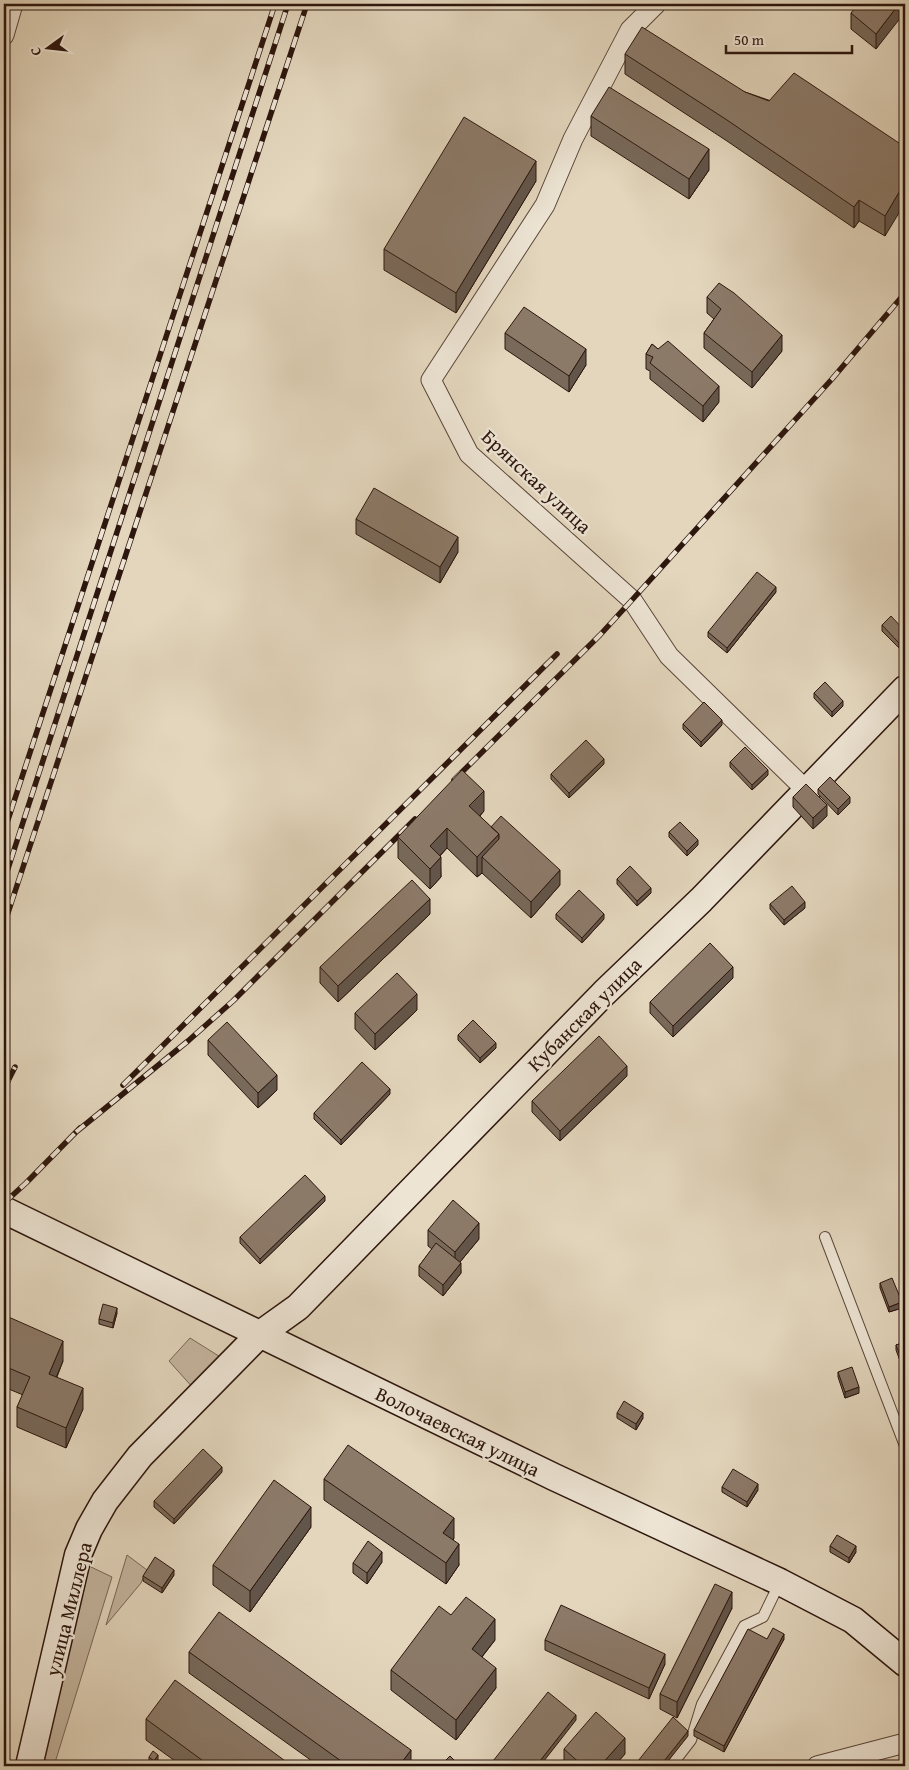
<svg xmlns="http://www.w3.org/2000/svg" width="909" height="1770" viewBox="0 0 909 1770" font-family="'Gentium Book Plus',serif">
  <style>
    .green { fill: #c4b59f; stroke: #786656 }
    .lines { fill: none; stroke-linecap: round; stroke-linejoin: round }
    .lane-casing { stroke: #5a4639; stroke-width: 12 }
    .street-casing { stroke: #5a4639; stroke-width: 21 }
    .secondary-casing { stroke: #2d160d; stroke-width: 29 }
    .lane { stroke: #ede4d4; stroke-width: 10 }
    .street { stroke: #ede4d4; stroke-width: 19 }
    .secondary { stroke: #ede4d4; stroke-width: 26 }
    .rail-casing { stroke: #2d160d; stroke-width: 5.5 }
    .rail { stroke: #ede4d4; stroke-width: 4; stroke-dasharray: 11; stroke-linecap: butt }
    .wall { fill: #78695a; stroke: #2d160d }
    .shaded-wall { fill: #62554a; stroke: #2d160d }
    .building { fill: #8c7a69; stroke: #2d160d }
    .labels { text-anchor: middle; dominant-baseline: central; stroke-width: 4.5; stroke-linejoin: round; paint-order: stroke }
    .street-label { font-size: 20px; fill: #2d160d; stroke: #ede4d4 }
  </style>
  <rect width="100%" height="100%" fill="#e3d6bd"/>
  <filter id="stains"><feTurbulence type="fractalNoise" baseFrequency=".004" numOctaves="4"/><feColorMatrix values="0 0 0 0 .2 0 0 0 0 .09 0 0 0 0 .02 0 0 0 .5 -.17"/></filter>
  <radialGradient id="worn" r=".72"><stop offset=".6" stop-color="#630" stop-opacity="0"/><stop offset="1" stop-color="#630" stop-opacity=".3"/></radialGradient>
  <path class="green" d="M190,1338L222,1358L194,1389L169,1361Z
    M127,1555L147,1570L141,1583L106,1625Z
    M89,1566L112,1577L54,1766H40Z"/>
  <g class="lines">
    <g class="lane-casing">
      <path id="lane" d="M825,1237L905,1446
        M671,1766L691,1740L702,1704L744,1626L763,1617L780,1582"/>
    </g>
    <g class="street-casing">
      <path id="street" d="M656,4L630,30L573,139L545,205L431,380L469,454L632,600L669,656L807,791
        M4,35L13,4
        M817,1766L905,1743"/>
    </g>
    <g class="secondary-casing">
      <path id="secondary" d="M4,1210L554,1477L780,1582L853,1620L905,1663
        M29,1766L78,1555L89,1529L105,1501L140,1456L259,1335L298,1307L604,993L701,900L905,689"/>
    </g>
    <use href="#lane" class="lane"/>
    <use href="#street" class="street"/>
    <use href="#secondary" class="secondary"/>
    <g class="rail-casing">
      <path id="rail" d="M454,780L600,635L632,600L832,379L905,293
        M4,832L275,4
        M4,881L288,4
        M4,925L307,4
        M123,1085L557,654
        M4,1089L15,1067
        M76,1132L188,1041L233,1001L415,819
        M4,1203L26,1183L80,1128"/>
    </g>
    <use href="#rail" class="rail"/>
  </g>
  <path class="wall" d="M905,4L876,49L851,29V13Z
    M625,54L745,92L905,147L885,236L859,221L854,228L727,141L625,74Z
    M591,116L709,170L689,199L591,136Z
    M536,181L456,313L384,270V249Z
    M707,297L782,351L752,388L704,348V333L714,319L707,313Z
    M505,333L586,365L569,392L505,349Z
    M652,344L719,402L703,422L650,379V371L646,369V354Z
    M356,519L458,552L440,583L356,534Z
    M776,592L727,653L708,637V632Z
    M882,625L905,631L899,648L882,631Z
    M814,693L843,706L832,717L814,698Z
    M905,694V703L903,701V695Z
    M683,724L722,725L701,747L683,729Z
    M730,762L768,775L752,790L730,767Z
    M604,764L569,798L551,779V774Z
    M818,789L850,803L838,815L818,794Z
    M793,797L827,816L813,829L793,807Z
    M484,811L480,816L491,827L560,885L531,918L482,873L477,877L447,848L440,856L441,877L430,889L398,858V837Z
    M669,832L698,845L687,856L669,837Z
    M617,879L651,893L637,906L617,884Z
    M770,904L805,908L784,925L770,909Z
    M430,914L338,1002L320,983V967Z
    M556,914L604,919L582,943L556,919Z
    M733,978L673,1037L650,1013V1002Z
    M417,1010L375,1050L355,1029V1013Z
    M458,1035L496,1048L480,1063L458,1040Z
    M208,1040L277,1090L258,1108L208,1055Z
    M627,1076L560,1141L532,1112V1101Z
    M390,1094L341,1145L314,1119V1113Z
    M325,1201L260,1264L240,1243V1237Z
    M428,1230L479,1239L460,1262L461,1273L443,1296L419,1276V1266L432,1249L428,1246Z
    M880,1283L902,1308L889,1312L880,1288Z
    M117,1313L113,1328L99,1324V1319Z
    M4,1315L63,1361L57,1377L83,1409L66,1448L17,1427V1407L23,1395L4,1387Z
    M905,1342L903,1369L896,1350V1345Z
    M838,1372L859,1393L845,1398L838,1377Z
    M617,1413L643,1418L636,1430L617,1418Z
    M222,1472L174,1524L154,1507V1501Z
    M324,1479L454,1538L453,1540L459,1565L446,1584L324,1500Z
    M722,1487L758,1490L747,1507L722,1492Z
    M311,1527L250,1612L213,1585V1565Z
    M830,1546L856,1552L849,1563L830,1552Z
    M382,1562L367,1584L353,1573V1563Z
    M174,1575L162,1593L143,1581V1576Z
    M732,1608L677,1718L660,1709V1694Z
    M451,1615L495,1640L482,1657L496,1688L456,1740L391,1690V1670Z
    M767,1639H784L724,1752L694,1736V1730Z
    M545,1640L665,1664L649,1699L545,1650Z
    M189,1652L411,1766H319L189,1673Z
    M146,1719L292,1766H182L146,1740Z
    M564,1749L625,1754L614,1766H565L564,1765Z
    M149,1757L158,1760L154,1766L149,1762Z"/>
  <path class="shaded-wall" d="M899,4H905V12L876,49V34Z
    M709,149V170L689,199V179Z
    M536,161V181L456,313V293Z
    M905,182V203L885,236V216Z
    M859,200V221L854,228V207Z
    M782,335V351L752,388V372Z
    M586,349V365L569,392V376Z
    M719,386V402L703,422V406Z
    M458,537V552L440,583V567Z
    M776,587V592L727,653V648Z
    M905,636V641L899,648V643Z
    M843,701V706L832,717V712Z
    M722,720V725L701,747V742Z
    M604,759V764L569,798V793Z
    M768,770V775L752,790V785Z
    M484,791V811L469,826V806Z
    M850,797V803L838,815V809Z
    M827,805V816L813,829V818Z
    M447,828V848L430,866V846Z
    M499,834V855L482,857V873L477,877V857Z
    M698,840V845L687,856V851Z
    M441,857V877L430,889V869Z
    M560,870V885L531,918V902Z
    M651,888V893L637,906V901Z
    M430,899V914L338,1002V986Z
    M805,902V908L784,925V920Z
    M604,914V919L582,943V938Z
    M733,967V978L673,1037V1026Z
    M417,994V1010L375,1050V1034Z
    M496,1043V1048L480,1063V1058Z
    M627,1066V1076L560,1141V1131Z
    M277,1075V1090L258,1108V1093Z
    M390,1089V1094L341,1145V1140Z
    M325,1196V1201L260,1264V1259Z
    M479,1223V1239L455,1268V1252Z
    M461,1263V1273L443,1296V1285Z
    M902,1302V1308L889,1312V1307Z
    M117,1308V1313L113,1328V1323Z
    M63,1341V1361L49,1394V1374Z
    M905,1362V1368L903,1369V1363Z
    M859,1387V1393L845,1398V1392Z
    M83,1388V1409L66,1448V1428Z
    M643,1413V1418L636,1430V1424Z
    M222,1467V1472L174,1524V1519Z
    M758,1484V1490L747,1507V1502Z
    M311,1507V1527L250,1612V1591Z
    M454,1518V1538L443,1554V1533Z
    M459,1544V1565L446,1584V1563Z
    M856,1546V1552L849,1563V1558Z
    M382,1552V1562L367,1584V1573Z
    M174,1570V1575L162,1593V1588Z
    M732,1592V1608L677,1718V1702Z
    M495,1619V1640L472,1669V1649Z
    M784,1634V1639L724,1752V1746Z
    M665,1654V1664L649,1699V1688Z
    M496,1668V1688L456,1740V1720Z
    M576,1715V1720L540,1766H536Z
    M688,1731V1736L664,1766H660Z
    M625,1738V1754L614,1766H600Z
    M411,1750V1766H399Z
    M158,1755V1760L154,1766V1761Z"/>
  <path class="building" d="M858,4H899L876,34L851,13Z
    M642,27L745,92L769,101L794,73L905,147V182L885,216L859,200L854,207L727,120L625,54Z
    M609,87L709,149L689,179L591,116Z
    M464,117L536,161L456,293L384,249Z
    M719,283L734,293L782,335L752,372L704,333L721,309L707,297Z
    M524,307L586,349L569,376L505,333Z
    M668,341L719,386L703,406L650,363L653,357L646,354L652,344L658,349Z
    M374,488L458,537L440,567L356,519Z
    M757,572L776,587L727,648L708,632Z
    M891,616L905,631V636L899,643L882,625Z
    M825,682L843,701L832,712L814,693Z
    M704,702L722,720L701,742L683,724Z
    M586,740L604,759L569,793L551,774Z
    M745,747L768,770L752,785L730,762Z
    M462,770L484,791L469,806L499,834L477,857L447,828L430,846L441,857L430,869L398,837Z
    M830,777L850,797L838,809L818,789Z
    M806,784L827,805L813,818L793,797Z
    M501,816L560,870L531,902L482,857L499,839V834L491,827Z
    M680,822L698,840L687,851L669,832Z
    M630,866L651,888L637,901L617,879Z
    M412,880L430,899L338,986L320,967Z
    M792,886L805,902L784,920L770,904Z
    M579,890L604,914L582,938L556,914Z
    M710,943L733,967L673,1026L650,1002Z
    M397,973L417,994L375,1034L355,1013Z
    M473,1020L496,1043L480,1058L458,1035Z
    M227,1022L277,1075L258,1093L208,1040Z
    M599,1036L627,1066L560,1131L532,1101Z
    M362,1062L390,1089L341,1140L314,1113Z
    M305,1175L325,1196L260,1259L240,1237Z
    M453,1200L479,1223L455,1252L428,1230Z
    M436,1243L461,1263L443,1285L419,1266Z
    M892,1278L902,1302L889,1307L880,1283Z
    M103,1304L117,1308L113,1323L99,1319Z
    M4,1315L63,1341L49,1374L83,1388L66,1428L17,1407L30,1377L4,1366Z
    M905,1342V1362L903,1363L896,1345Z
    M852,1367L859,1387L845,1392L838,1372Z
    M624,1401L643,1413L636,1424L617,1413Z
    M348,1445L454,1518L443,1533L459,1544L446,1563L324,1479Z
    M203,1449L222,1467L174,1519L154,1501Z
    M733,1469L758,1484L747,1502L722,1487Z
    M274,1480L311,1507L250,1591L213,1565Z
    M837,1535L856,1546L849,1558L830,1546Z
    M368,1541L382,1552L367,1573L353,1563Z
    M155,1557L174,1570L162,1588L143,1576Z
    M715,1584L732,1592L677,1702L660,1694Z
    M466,1597L495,1619L472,1649L496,1668L456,1720L391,1670L439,1606L451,1615Z
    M561,1605L665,1654L649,1688L545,1640Z
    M219,1612L411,1750L399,1766H348L189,1652Z
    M773,1628L784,1634L724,1746L694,1730L748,1629L767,1639Z
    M175,1680L292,1766H210L146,1719Z
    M548,1692L576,1715L536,1766H489Z
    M596,1712L625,1738L600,1766H583L564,1749Z
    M673,1717L688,1731L660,1766H634Z
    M153,1751L158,1755L154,1761L149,1757Z
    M450,1756L460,1766H440Z"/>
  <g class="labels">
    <g class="street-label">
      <text transform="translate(537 481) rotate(43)">Брянская улица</text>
      <text transform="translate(584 1014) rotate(-45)">Кубанская улица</text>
      <text transform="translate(458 1431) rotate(26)">Волочаевская улица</text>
      <text transform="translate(68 1609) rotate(-76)">улица Миллера</text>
    </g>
  </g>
  <rect width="909" height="1770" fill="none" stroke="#e3d6bd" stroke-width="20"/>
  <rect x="5" y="5" width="899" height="1760" fill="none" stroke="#2d160d" stroke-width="2.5"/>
  <rect x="10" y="10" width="889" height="1750" fill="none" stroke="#2d160d"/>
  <g transform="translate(48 48) rotate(255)" stroke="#ede4d4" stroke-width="4" paint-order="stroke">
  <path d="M0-4L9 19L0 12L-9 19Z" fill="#2d160d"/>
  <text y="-8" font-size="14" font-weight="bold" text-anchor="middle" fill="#2d160d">С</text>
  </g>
  <path d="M726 45v8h126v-8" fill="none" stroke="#2d160d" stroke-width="2.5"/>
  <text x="734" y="45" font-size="15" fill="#2d160d" stroke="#ede4d4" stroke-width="4" paint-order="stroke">50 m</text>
  <rect width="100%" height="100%" filter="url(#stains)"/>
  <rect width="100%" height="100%" fill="url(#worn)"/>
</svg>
